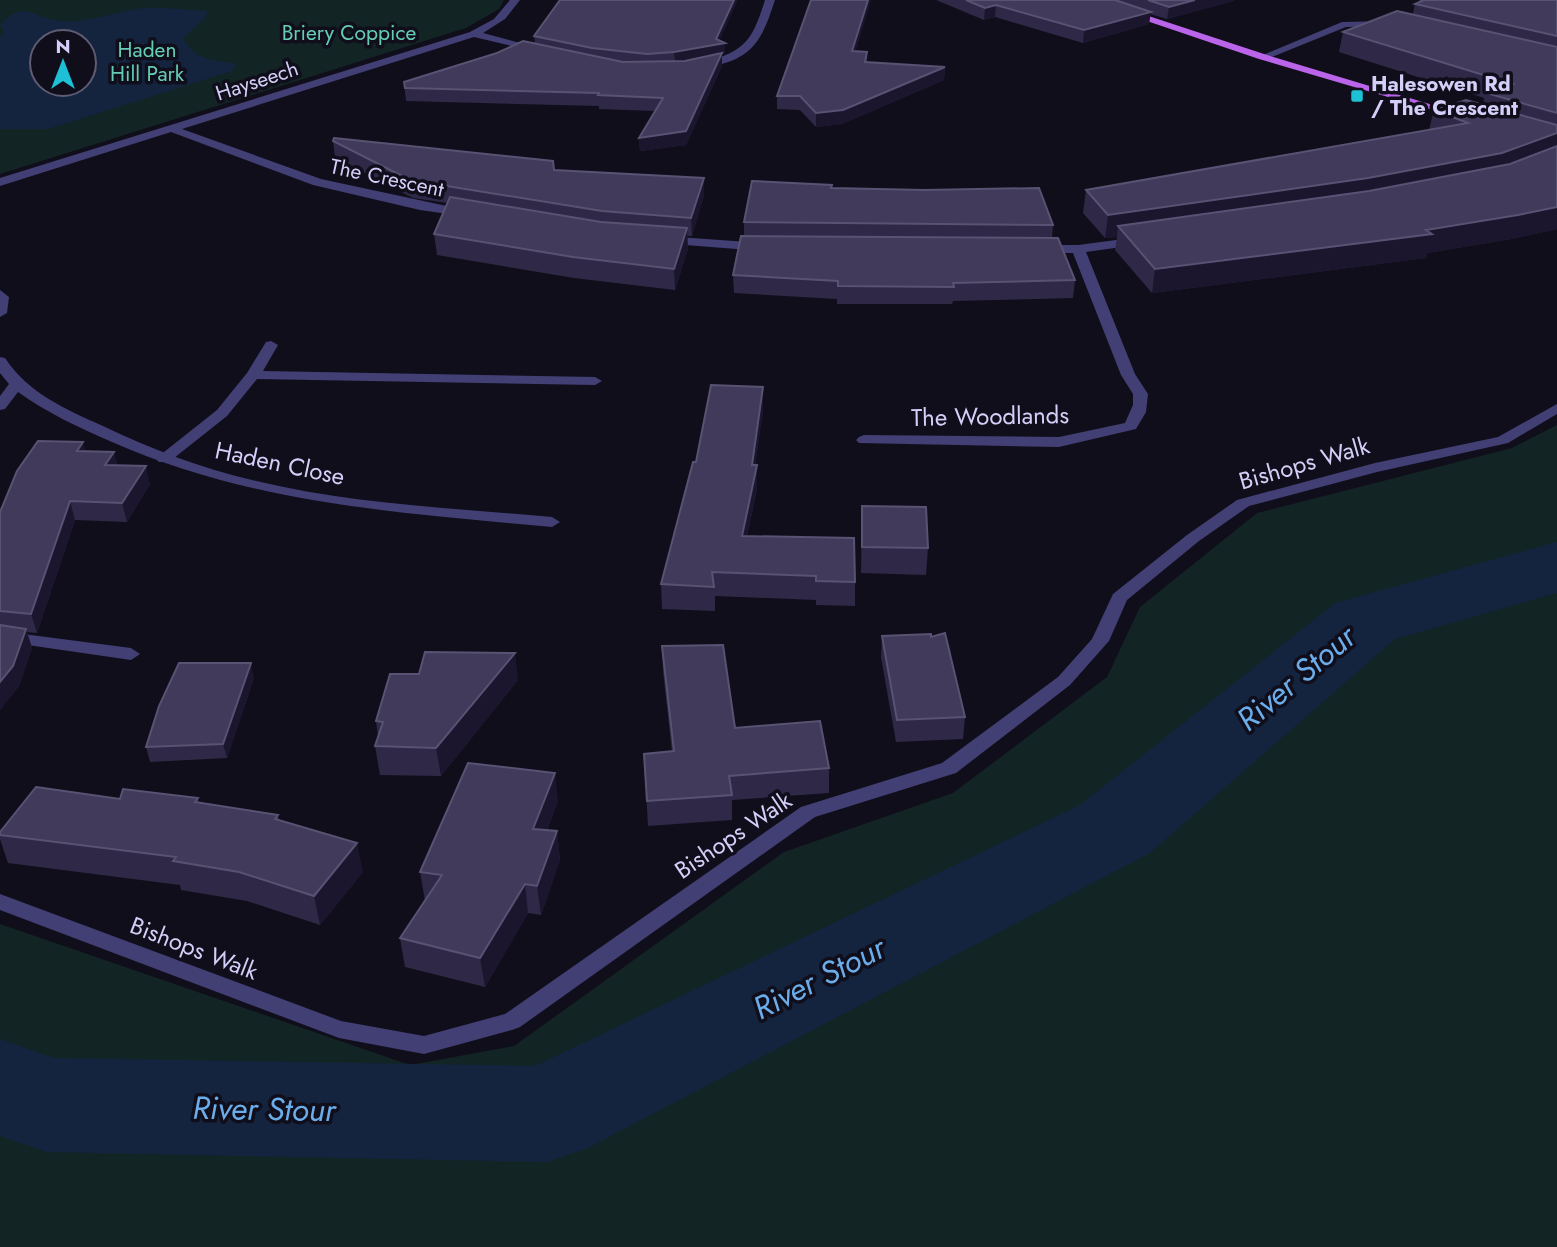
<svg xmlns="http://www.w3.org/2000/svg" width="1557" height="1247" viewBox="0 0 1557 1247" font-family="Jost,sans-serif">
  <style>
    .green { fill: #122424; fill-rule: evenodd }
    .water { fill: #14243f; fill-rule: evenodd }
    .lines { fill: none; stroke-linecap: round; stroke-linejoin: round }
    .river { fill: #14243f; fill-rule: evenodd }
    .lane { fill: #423f74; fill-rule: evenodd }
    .street { fill: #423f74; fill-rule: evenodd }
    .primary { fill: #ba64ea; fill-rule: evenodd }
    .wall { fill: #2f2947 }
    .shaded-wall { fill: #1b162e }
    .building { fill: #413a5a; stroke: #585273; stroke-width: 2 }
    .poi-dot { fill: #1dc0d5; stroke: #100e1b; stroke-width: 2.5 }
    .labels { text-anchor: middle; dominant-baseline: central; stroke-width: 7; stroke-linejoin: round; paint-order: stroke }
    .far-park-label { font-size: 21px; fill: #66cdb5; stroke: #100e1b }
    .far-street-label { font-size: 21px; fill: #d4cff8; stroke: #100e1b }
    .far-poi-label { font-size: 21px; font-weight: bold; fill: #d4cff8; stroke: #100e1b; text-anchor: start }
    .street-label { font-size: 24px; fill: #d4cff8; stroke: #100e1b }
    .near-water-label { font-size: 32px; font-style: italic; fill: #6aadea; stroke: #100e1b }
  </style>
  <rect width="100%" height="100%" fill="#100e1b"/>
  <path class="green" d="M0,0H504L499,9L466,28L0,174ZM42,42H84V84H42Z
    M1557,425V1247H0V924L410,1065L514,1046L784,852L953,793L1107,677L1140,607L1257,513L1512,448Z"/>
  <path class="water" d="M164,8L207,11L206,17L183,38C195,60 210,60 234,63L236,67L232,71L48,129H0V36L4,33L0,24C24,2 25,13 50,19C79,27 109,13 137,9C146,7 155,8 164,8ZM42,42H84V84H42Z"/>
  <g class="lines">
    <path class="river" d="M1557,542V593L1395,639L1150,853L588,1148L547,1162L47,1152L0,1136V1039L54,1058L535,1066L1080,805L1335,603Z"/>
    <path class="lane" d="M271,341L278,345L263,371L595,377L602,381L595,385L257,379L227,416L169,462H159L156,459L159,456L217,410L247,373L266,342Z"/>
    <path class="street" d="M510,0H520L505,19L483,33L542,49V53L474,37L182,129L321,179L470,211V217L420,210L313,185L171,132L0,186V178L470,32L494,19Z
      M765,0H775C765,30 758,53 725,63C716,66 706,69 697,68V64C743,52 751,45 765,0Z
      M1389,21L1392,22V26L1346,27L1267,59L1258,57L1342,22Z
      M664,236L762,243L768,247L762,251L660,243V237Z
      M1139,237L1143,238V244L1086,252L1135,374L1148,394L1146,412L1136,429L1059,447L859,443L856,440L859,437L864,435L1059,437L1125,423L1133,405V394L1121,375L1073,253H1038L1032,249L1038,245H1078Z
      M0,290L9,297L7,313L0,317Z
      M0,357L5,358C28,393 65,409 103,426C151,449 201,468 252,480C350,504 452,508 552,517L560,522L552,527C401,513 252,504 112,442C80,428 47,413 18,392L5,409L0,410V396L9,384L0,373Z
      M1557,404V414L1508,443L1377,472L1249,506L1199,541L1127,600L1109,641L1070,685L956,773L815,817L520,1027L512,1030L424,1054L339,1038L0,910V894L341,1021L424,1036L505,1014L801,807L942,763L1058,677L1092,639L1113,594L1187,535L1237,500L1375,463L1498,437Z
      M0,631L131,648L140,654L131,660L0,641Z"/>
    <path class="primary" d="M1085,0H1100L1267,55L1466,115L1456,117L1259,59Z"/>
  </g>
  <path class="wall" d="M936,0H1234L1233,1L1167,19L1150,14L1149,24L1083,43L995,17L984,20Z
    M1419,0H1557V229L1511,239L1427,253L1426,258L1152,293L1115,250L1117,237L1105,238L1083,213L1086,190L1429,130L1434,110L1483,104L1484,98L1339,52L1343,32L1413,14L1415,4L1419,2Z
    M534,36L720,40L725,43V53L722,54V66L686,145L640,151L639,138L655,111L599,109V106L406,101L404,82L535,43Z
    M856,51L867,52V63L945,67L944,80L842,124L816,127L800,110L777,109V96Z
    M333,141L554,170L704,178V195L692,236H687L688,249L675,290L574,278L437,255L434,234L448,203L413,198L335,158Z
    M832,185V188L1053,225L1052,238L1075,280L1073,298L953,301L952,304H837V299L734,293L733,275L744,236V222Z
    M763,387V410L755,465L757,489L747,536L855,582V606L816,605V600L715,596V611L662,609L661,584L696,462Z
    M85,451L114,452L117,465L150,484L127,522L75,520L37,633L27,632L32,648L19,686L0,710V512Z
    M862,506L928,548L926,575L861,573Z
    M882,636L931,637L965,717L963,739L896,742L881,657Z
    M662,646L735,728L829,768V793L732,800V820L648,826L644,754L672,752L663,671Z
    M254,678L227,758L150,762L146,747Z
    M518,680L441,776L380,775L375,746L378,737L376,721Z
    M198,798L199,803L278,815L279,820L363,872L320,925L247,901L181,890L180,885L8,863L0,839V832L120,799Z
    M558,801L547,830L557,831L560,860L541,915L528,913L485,987L405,967L400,938L425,901L420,872Z"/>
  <path class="shaded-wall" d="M734,0H738L718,44L725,43V53L722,54V66L686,145L640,151L639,138L686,131L675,63L674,52L716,39Z
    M868,0H871L852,64V51Z
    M1195,0H1234L1233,1L1167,19L1169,7Z
    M996,5L995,17L984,20L985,8Z
    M1151,12L1149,24L1083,43L1084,30Z
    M945,67L944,80L842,124L816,127V113Z
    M1557,133V150L1496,175L1118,226L1117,237L1105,238L1108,215Z
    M704,178V195L692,236L691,218Z
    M1557,207V229L1511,239L1427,253L1426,258L1152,293L1155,269L1426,230Z
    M687,228L688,249L675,290L674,269Z
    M763,387V410L752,488V465Z
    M83,442L88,461L77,451Z
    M114,452L118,470L105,465Z
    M757,465V489L742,560V536Z
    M146,466L150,484L127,522L122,503Z
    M70,501L75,520L37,633L31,614Z
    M26,629L32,648L19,686L0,710V682Z
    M515,653L518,680L441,776L436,748Z
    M251,663L254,678L227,758L223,744Z
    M555,773L558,801L536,857L533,829Z
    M557,831L560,860L541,915L537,886Z
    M357,843L363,872L320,925L314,896Z
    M525,884L528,913L485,987L480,958Z"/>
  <path class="building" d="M560,0H734L716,39L725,43L674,52L647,54L592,48L534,36Z
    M811,0H868L852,51L867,52L865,62L945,67L843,110L816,113L800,96H777Z
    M966,0H1115L1151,12L1084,30L996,5L985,8Z
    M1148,0H1195L1169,7Z
    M1424,0H1557V36L1415,4Z
    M1397,11L1557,47V113L1486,93L1513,84L1343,32Z
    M523,41L623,62L685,61L722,53L686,131L639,138L663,98L598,95L599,93L405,88L404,82L497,53Z
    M1466,100L1557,125V133L1502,153L1368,178L1108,215L1086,190L1468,123L1434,110Z
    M334,138L553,161L554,170L704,178L691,218L602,211L410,180L333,141Z
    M1557,146V207L1518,215L1426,230L1432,234L1155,269L1118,226L1369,191L1510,164Z
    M752,181L832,185L831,188L924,190L1039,188L1053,225L744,222Z
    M450,197L601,222L687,228L674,269L573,257L434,234Z
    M741,236L1058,238L1075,280L953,283L954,287L838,286V281L733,275Z
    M711,385L763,387L752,465H757L742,536L854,538L855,582L816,581V576L712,572L714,587L661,584L693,462H696Z
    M38,441L83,442L77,451L114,452L105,465L146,466L122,503L70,501L31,614L0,611V512L17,471Z
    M862,506L926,507L928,548L862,547Z
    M0,625L26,629L13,666L0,682Z
    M945,633L965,717L897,720L882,636L931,634V637Z
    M723,645L735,728L820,721L829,768L729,776L732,795L647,801L644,754L674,751L662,646Z
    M425,652L515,653L436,748L375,746L383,722L376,721L390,674H419Z
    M179,663H251L223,744L146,747L159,706Z
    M468,763L555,773L533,829L557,831L537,886L525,884L480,958L400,938L442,875L420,872Z
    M36,787L120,799L123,789L198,798L195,802L278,815L275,819L357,843L314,896L239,872L173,861L176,857L0,835V832Z"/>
  <rect class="poi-dot" x="1350" y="89" width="14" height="14" rx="3.5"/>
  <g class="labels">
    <g class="far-park-label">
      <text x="349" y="33">Briery Coppice</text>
      <text x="147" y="50">Haden<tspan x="147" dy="24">Hill Park</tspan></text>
    </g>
    <g class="far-street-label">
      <text transform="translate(257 81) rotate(-18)">Hayseech</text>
      <text transform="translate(387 178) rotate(12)">The Crescent</text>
    </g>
    <g class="far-poi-label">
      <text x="1371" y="84">Halesowen Rd<tspan x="1371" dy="24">/ The Crescent</tspan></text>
    </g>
    <g class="street-label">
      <text transform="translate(990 416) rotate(-1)">The Woodlands</text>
      <text transform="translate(280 463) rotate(12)">Haden Close</text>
      <text transform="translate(1304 463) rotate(-16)">Bishops Walk</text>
      <text transform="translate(733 835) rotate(-34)">Bishops Walk</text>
      <text transform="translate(194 948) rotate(21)">Bishops Walk</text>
    </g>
    <g class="near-water-label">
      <text transform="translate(1296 678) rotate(-40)">River Stour</text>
      <text transform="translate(819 978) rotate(-27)">River Stour</text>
      <text transform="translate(264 1109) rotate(1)">River Stour</text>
    </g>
  </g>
  <g transform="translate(63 63)"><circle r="33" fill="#100e1b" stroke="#5e5b73" stroke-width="2"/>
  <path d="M0-5L12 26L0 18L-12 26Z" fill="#1dc0d5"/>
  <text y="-10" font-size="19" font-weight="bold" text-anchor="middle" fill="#d4cff8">N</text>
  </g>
</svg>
